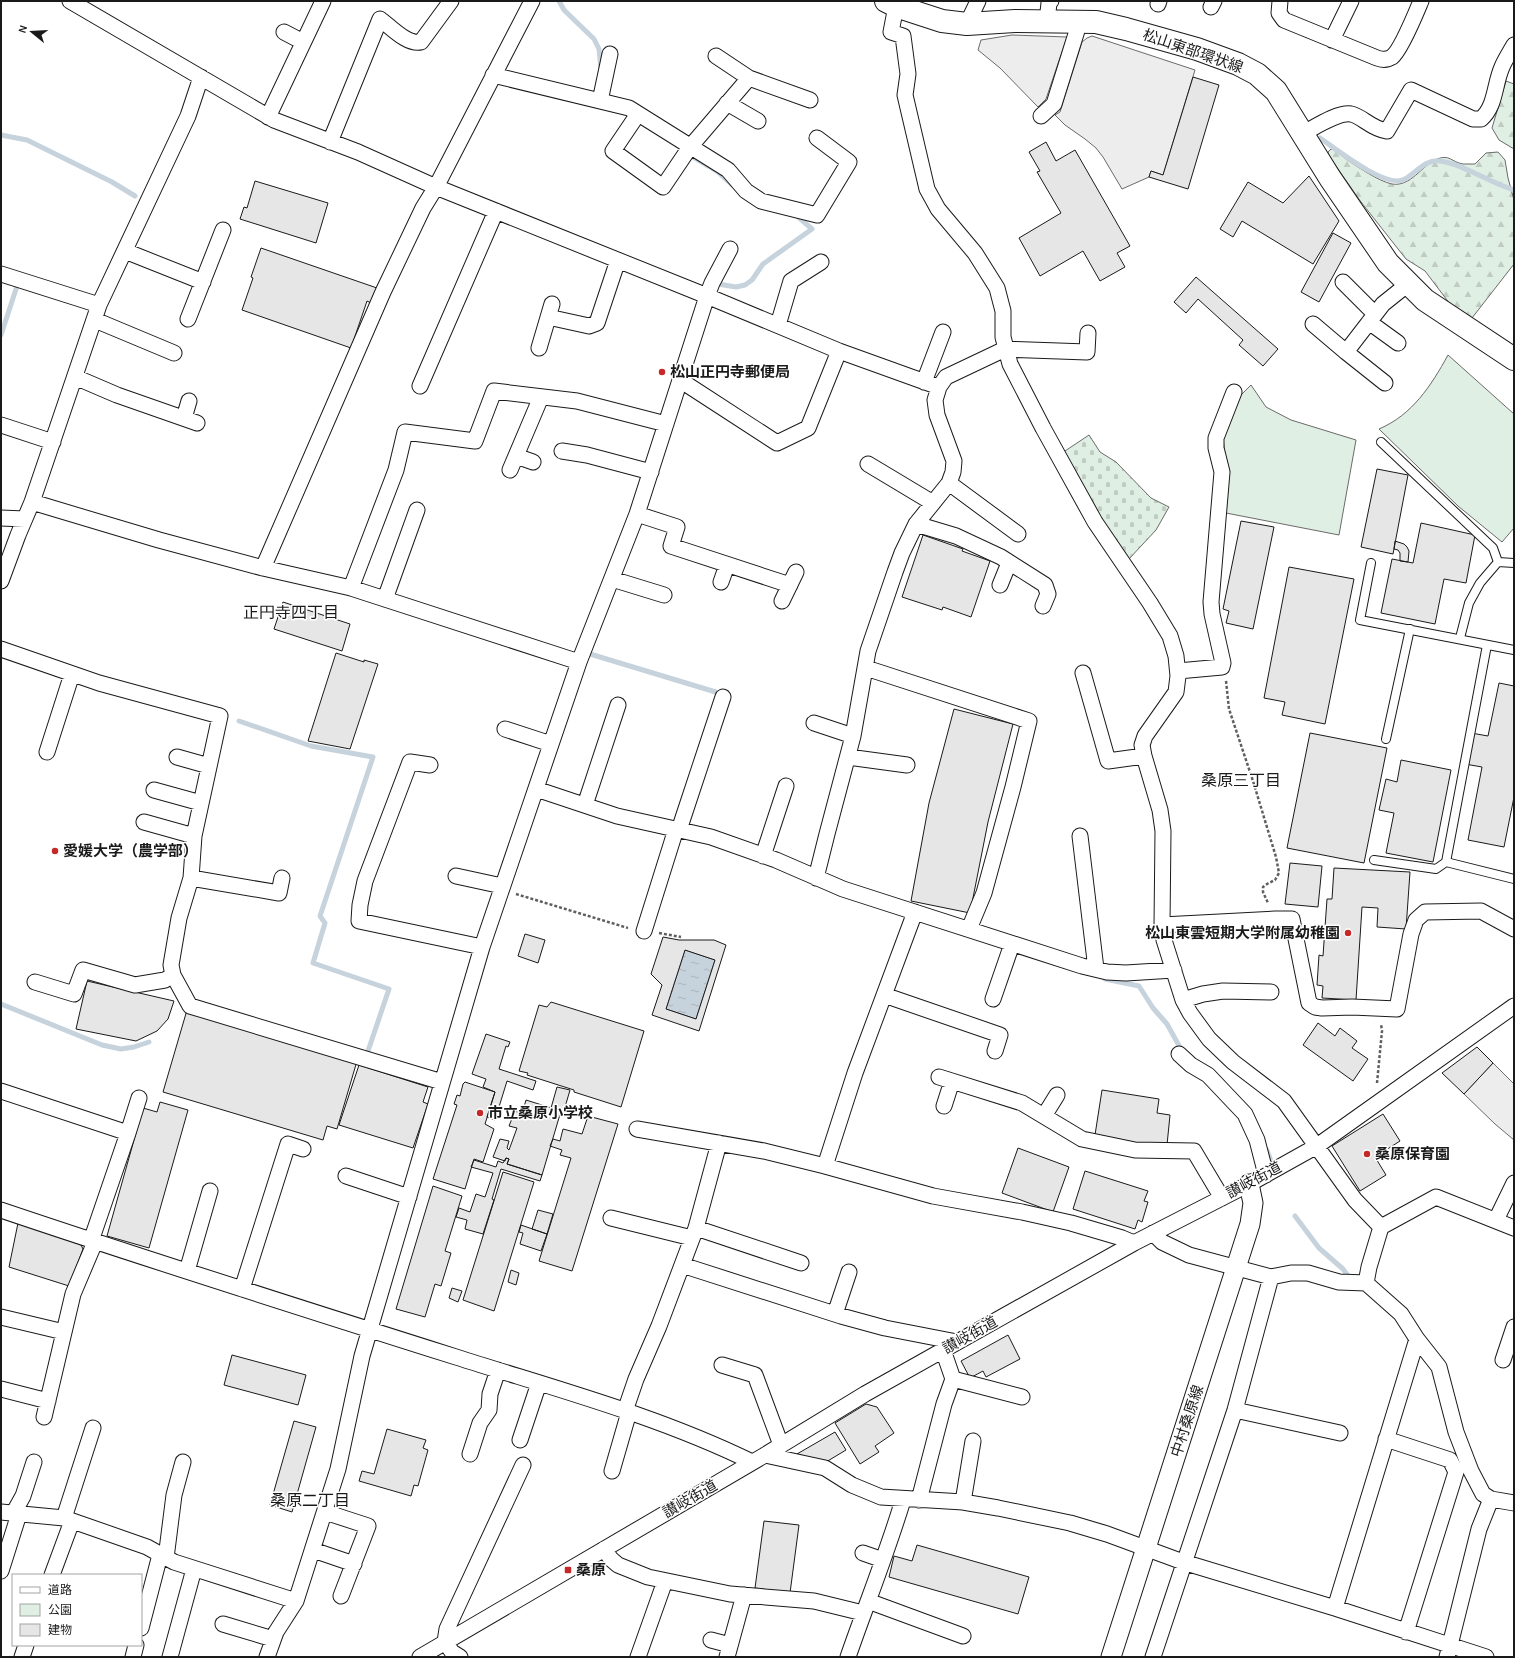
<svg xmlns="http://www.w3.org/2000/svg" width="1515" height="1658" viewBox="0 0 1515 1658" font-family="Karla,'Noto Sans JP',sans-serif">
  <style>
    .green { fill: #e0efe3; stroke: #6a6a6a }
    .forest { fill: url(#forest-firs); stroke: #6a6a6a }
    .cemetery { fill: url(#cemetery-stones); stroke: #6a6a6a }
    .parking { fill: #ededed; stroke: #6a6a6a }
    .water { fill: url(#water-ripples); stroke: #6a6a6a }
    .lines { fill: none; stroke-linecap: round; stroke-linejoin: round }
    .stream { stroke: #c6d2dc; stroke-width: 5 }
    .building { fill: #e6e6e6; stroke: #1a1a1a; fill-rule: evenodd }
    .service-casing { stroke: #1a1a1a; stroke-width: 10 }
    .minor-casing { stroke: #1a1a1a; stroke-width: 17 }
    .tertiary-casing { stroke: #1a1a1a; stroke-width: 21 }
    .primary-casing { stroke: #1a1a1a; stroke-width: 24 }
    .path { stroke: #5f5f5f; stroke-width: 2.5; stroke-dasharray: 3 2; stroke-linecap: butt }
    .service { stroke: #fff; stroke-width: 8 }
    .minor { stroke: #fff; stroke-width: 15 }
    .tertiary { stroke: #fff; stroke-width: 19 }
    .primary { stroke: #fff; stroke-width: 22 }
    .poi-dot { fill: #c62828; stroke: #fff; stroke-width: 1.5 }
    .labels { text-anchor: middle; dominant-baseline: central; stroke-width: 3; stroke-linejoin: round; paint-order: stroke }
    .street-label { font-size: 15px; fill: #1a1a1a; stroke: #fff }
    .poi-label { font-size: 15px; font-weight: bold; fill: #1a1a1a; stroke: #fff; text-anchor: start }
    .neighbourhood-label { font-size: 16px; fill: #1a1a1a; stroke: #fff }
  </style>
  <defs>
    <pattern id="forest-firs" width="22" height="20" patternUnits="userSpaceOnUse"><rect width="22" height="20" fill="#e0efe3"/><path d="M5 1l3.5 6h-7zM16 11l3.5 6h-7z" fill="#c0ccc2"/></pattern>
    <pattern id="cemetery-stones" width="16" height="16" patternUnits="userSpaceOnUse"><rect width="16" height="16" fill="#e0efe3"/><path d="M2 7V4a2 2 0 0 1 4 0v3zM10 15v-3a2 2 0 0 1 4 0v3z" fill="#c0ccc2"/></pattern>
    <pattern id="water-ripples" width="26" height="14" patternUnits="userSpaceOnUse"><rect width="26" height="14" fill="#c6d2dc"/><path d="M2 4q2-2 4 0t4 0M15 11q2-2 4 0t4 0" fill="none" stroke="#aab4bc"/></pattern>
  </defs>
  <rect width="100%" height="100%" fill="#fff"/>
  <path class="green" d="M1448,355L1514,414V528L1502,542L1458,506L1379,429C1412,415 1431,386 1448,355Z
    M1251,385L1266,407L1291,420L1356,440L1339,535L1226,513L1228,477L1223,438L1241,395Z"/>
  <path class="forest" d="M1506,81L1514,84V149L1499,140L1492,128Z
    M1331,149C1336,150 1341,155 1346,159C1358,167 1378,181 1392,184C1411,187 1421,166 1437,159C1450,154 1451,162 1463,164C1467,164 1471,164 1475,164L1486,153L1498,152L1505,160L1508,178L1514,200V264L1472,318L1450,304L1425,271L1406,259L1361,202L1329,156L1328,152Z"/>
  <path class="cemetery" d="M1089,435L1100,452L1116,462L1151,498L1169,507L1156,530L1128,560L1110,538L1062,453Z"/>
  <path class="parking" d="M1012,35L1067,37L1046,99L1038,107L1000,68L978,50L981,40Z
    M1092,36L1195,70L1163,175L1151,171L1149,177L1122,189L1103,157L1096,148L1085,139L1065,125L1055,115L1060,112L1082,42L1087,38Z
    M1493,1063L1514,1084V1140L1495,1124L1464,1094Z"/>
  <path class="water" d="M685,950L715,960L696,1019L666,1009Z"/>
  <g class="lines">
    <path class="stream" d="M559,1L564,10L594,39L599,49L601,69
      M1,135L27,140L112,182L135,196
      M1320,138C1336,149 1387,190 1405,179C1417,172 1425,159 1440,161C1463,164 1490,183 1514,190
      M688,154L717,171L732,185
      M715,287L718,284L736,287L745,285L752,280L763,264L812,229L796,215
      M1,335L17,286
      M590,654L719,693
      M239,721L311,746L373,757L320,916L325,923L313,963L389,989L366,1057
      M1105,979L1139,986L1153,1008L1167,1024L1182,1051
      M1,1004L102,1045L121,1049L134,1047L149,1042
      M1267,1150L1271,1161
      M1295,1216L1319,1248L1343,1269L1349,1277"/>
  </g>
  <path class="building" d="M1193,77L1219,85L1188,189L1149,177L1151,171L1163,175Z
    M1046,142L1056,161L1075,150L1130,246L1117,253L1125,267L1100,281L1083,251L1040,276L1019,238L1061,213L1037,172L1040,171L1029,152Z
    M1309,176L1339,221L1313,264L1242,221L1233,237L1220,229L1248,182L1283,203Z
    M255,181L328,203L316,243L240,219L244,207L247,208Z
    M1333,233L1351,243L1319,302L1301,292Z
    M261,248L377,288L371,303L367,301L351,348L242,310L253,278L251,277Z
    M1196,277L1278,349L1263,366L1239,345L1243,340L1198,299L1186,313L1174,302Z
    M1377,469L1408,475L1393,554L1361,547Z
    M1241,521L1274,527L1253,629L1226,623L1229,611L1223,609Z
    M1421,523L1475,535L1466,583L1444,579L1435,624L1381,613L1392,559L1413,563Z
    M923,535L963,549L962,551L990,561L971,617L943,607L942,610L902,597Z
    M1395,541L1404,544L1407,547L1409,551L1408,562L1400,561V553L1398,550L1394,549Z
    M1289,567L1354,579L1325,724L1282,715L1285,702L1264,698Z
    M283,602L350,624L342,651L274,629Z
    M336,653L364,662V660L378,664L350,749L308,741Z
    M1499,683L1514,686V797L1504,847L1468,840L1482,767L1465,764L1471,733L1488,736Z
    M954,709L1013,724L988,822L970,913L911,901L929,803Z
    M1310,733L1387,748L1364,863L1287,848Z
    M1401,760L1451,770L1433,862L1386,853L1394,813L1379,810L1386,779L1397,782Z
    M1290,863L1322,866L1318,907L1285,904Z
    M1334,868L1410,872L1406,929L1377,927L1378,908L1362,907L1356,1000L1322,998L1323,986L1317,985L1319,955L1323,956L1327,899H1332Z
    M525,934L545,940L538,963L518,956Z
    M663,937L679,940H714L726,945L699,1031L652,1015L662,985L651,974ZM685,950L715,960L696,1019L666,1009Z
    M87,981L174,1001L168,1019L157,1031L136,1041L76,1029Z
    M551,1002L644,1031L621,1107L574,1092V1090L527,1075L528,1073L519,1071L539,1005L547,1007Z
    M187,1010L357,1061L337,1129L327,1126L323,1140L163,1092Z
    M1318,1023L1335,1036L1340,1028L1357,1041L1352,1048L1368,1059L1353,1081L1303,1045Z
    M486,1034L510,1042L508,1047L506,1046L499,1069L536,1081L533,1090L507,1081L495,1120L487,1117L495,1092L483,1087L486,1079L472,1074Z
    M1477,1047L1493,1063L1464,1094L1442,1073Z
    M359,1065L428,1087L423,1102L428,1104L413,1148L339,1125Z
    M465,1082L495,1092L485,1124L494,1129L483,1162L474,1159L465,1189L433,1179L457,1105L454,1104L457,1095L460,1096L463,1084Z
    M557,1087L570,1090L563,1114L551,1108Z
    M1102,1090L1159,1099L1157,1113L1170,1115L1167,1145L1137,1144L1095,1135Z
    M526,1100L561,1111L542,1175L507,1164L509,1159L506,1158L505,1161L493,1157L500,1139L509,1141L507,1148L509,1150L517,1128L509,1126L515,1111L522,1114Z
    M160,1102L188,1110L149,1248L107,1236L143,1108L157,1112Z
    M1383,1114L1400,1141L1375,1157L1386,1175L1360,1191L1332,1146Z
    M588,1116L618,1124L572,1271L539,1261L571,1158L560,1155L562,1150L550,1146L553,1139L560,1141L563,1129L582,1134Z
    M1018,1148L1069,1167L1053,1212L1002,1193Z
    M506,1158L509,1159L507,1164L542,1175L540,1181L501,1169L492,1199L494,1200L483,1234L465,1229L467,1220L456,1217L459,1208L470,1212L476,1194L485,1197L493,1173L471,1167L474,1160L496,1167L498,1161L503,1163Z
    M1085,1171L1148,1191L1144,1201L1148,1202L1142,1222L1138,1220L1135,1229L1073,1209Z
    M503,1172L534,1182L494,1311L463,1300Z
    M433,1186L462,1196L445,1251L451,1253L441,1286L435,1284L425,1317L396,1309Z
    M538,1210L553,1214L547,1234L532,1229Z
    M18,1223L80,1243L83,1249L69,1286L9,1267Z
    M521,1225L547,1234L541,1251L520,1244L523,1233L519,1232Z
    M511,1270L519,1273L516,1285L508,1282Z
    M452,1288L462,1291L458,1302L449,1298Z
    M1008,1335L1020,1359L986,1377L983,1371L970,1378L961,1361Z
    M232,1355L306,1375L298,1405L224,1385Z
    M866,1404L877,1407L894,1433L875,1446L879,1452L860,1464L835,1423Z
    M294,1421L316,1427L292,1512L270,1505Z
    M387,1429L426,1440L423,1448L428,1450L418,1486L414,1485L411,1496L359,1481L362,1471L374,1474Z
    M835,1432L846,1450L826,1462L797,1454Z
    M764,1521L799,1525L790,1593L755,1588Z
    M917,1545L1029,1577L1018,1614L889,1577L894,1556L912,1561Z"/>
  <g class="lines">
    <g class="service-casing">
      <path id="service" d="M1381,442L1493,548L1498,562
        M1371,563L1360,620L1514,650
        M1460,638L1469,603L1480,583L1498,562L1514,563
        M1487,645L1446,862L1514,879
        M1386,739L1410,629
        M1374,860L1436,869L1446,862"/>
    </g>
    <g class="minor-casing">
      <path id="minor" d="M70,1L274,120L358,152L436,187L707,296L839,351L939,387
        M1280,1L1279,13L1284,20L1377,58C1382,60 1387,60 1392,57C1401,50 1416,13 1421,1
        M1158,4L1159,1
        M896,6L891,32L903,36L908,74L905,95L927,189L938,209L975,253L997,288L1003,311V337L1010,364L1043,428L1095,522L1150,603L1170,636L1176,656L1178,676L1176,692L1145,736L1142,745L1144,756L1160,810L1163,831L1162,925L1164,940L1183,1000L1190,1013L1209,1039L1233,1062L1284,1101L1355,1200L1381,1227L1436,1197L1514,1228
        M1211,7L1214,1
        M1047,21L1049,3L1051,1
        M967,24L978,1
        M284,32L303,42
        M1332,40L1351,1
        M716,56L749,78L810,100
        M493,75L629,108L728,170L746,191L761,201L817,215L849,162L817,138
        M600,101L610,54
        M727,103L758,121
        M638,114L613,151L663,187L690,147L749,78
        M1041,116L1054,104L1080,21
        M268,117L323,1
        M1302,134C1314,128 1337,112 1351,114C1362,116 1371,129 1387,131L1411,90L1473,119H1481C1496,106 1494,85 1502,67C1505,60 1510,52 1514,45
        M330,142L380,19C391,27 407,45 421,42L451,1
        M125,251L203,282
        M1,274L99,305
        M1343,282L1375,314
        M548,317L589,326L597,323L618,260
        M188,319L223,230
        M95,320L174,353
        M1369,322L1398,343
        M1313,324L1346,352L1383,304L1408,284
        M778,325L791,281L821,262
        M539,348L552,304
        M1346,352L1385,383
        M75,377L117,395L197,423
        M680,380L777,443L808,428L839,351
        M924,382L943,332
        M420,386L496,211
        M184,418L189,401
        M1,425L53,442
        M562,451L587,455L651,472
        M516,456L533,462
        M868,464L933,503
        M510,470L541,397
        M949,483L1018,534
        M32,502L159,540L263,568L351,588L579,662
        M637,514L677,527L671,546L790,585
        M1,518L25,519
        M916,524L956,536L1001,557L1045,585L1048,594L1043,606
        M263,568L383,292L423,208L436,187L532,1
        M612,579L664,595
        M1,581L18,535L32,502L99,305L188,116L201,77
        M721,582L727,565
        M1000,585L1009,563
        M351,588L396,470L405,432L475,441L494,391L577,401L666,424
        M385,599L417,510
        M782,601L796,572
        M1,649L99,683L220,716L194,836L191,878L179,918L171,965L173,975L190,1006L442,1082
        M866,668L1029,721L1013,787L984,893L969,929
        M1178,671L1222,667L1223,663L1212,614L1211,602L1222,472L1216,448V438L1234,392
        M1083,673L1108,761L1144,756
        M814,723L853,736
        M505,729L551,744
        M47,752L72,674
        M177,757L209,766
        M848,757L907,765
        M430,765L410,762L365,881L360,905L359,921L482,947
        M536,789L617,816L711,837L776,860L843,889L1082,966L1107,972L1126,973L1174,970
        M154,790L201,803
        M585,805L618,705
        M144,822L194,836
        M679,830L723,697
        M1080,836L1096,969
        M763,856L786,786
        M456,876L502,886
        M191,878L279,893L282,878
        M816,878L827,834L853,736L868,651L895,572L902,553L916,524L949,483L953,472L954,461L937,415L935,400L939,387L946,377L1005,349L1087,352L1088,333
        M1162,925L1275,919H1292L1309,1003L1315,1007L1322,1008L1352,1007L1397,1009L1411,934L1416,920L1425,912L1481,911L1514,929
        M644,931L676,829
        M35,982L74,994L83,970L135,985L165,980L173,975
        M884,995L1000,1035L995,1051
        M993,999L1012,944
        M1183,1000L1203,994L1223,991L1271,992
        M1179,1054L1191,1065L1208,1075L1245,1114L1257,1140L1266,1175
        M939,1077L1022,1103L1082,1139L1135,1150L1194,1151L1222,1198
        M1,1091L128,1133L91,1241
        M944,1106L952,1081
        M1044,1116L1057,1095
        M637,1129L764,1151L825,1166L933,1196L1022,1212L1071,1223L1122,1238L1134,1243
        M128,1133L139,1098
        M825,1166L855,1073L915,912
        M346,1176L409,1197
        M1,1210C152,1261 304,1309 456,1357C556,1389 658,1416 752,1462
        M611,1218L692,1238
        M1496,1220L1514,1183
        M1381,1227L1369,1267L1366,1283L1401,1314L1417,1339L1439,1367L1456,1432L1471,1471L1483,1494L1491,1499L1514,1503
        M696,1228L801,1263
        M1153,1233L1162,1242L1189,1255L1271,1277L1291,1273H1308L1339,1282L1366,1283
        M682,1265L841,1316L885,1328L957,1342
        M187,1271L210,1191
        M242,1289L288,1144L303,1149
        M835,1314L849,1272
        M1,1317L64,1332
        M1503,1360L1514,1327
        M722,1365L755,1375L781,1445
        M953,1379L1022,1397
        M1,1389L48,1401
        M1235,1410L1340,1433
        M625,1411L636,1379L659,1326L696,1228L719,1143
        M44,1417L73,1294L95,1242
        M1386,1439L1450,1460L1456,1472L1406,1632
        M520,1440L539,1383
        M470,1454L480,1423L489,1410L490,1394L498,1370
        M765,1455L825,1468L852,1485L881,1497L963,1502L998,1508L1070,1523L1107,1534L1183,1562L1335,1608L1486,1657
        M612,1471L629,1412
        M919,1500L944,1404L953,1379L943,1350
        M963,1502L973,1441
        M1,1512L64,1518L147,1547L174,1562L296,1601
        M325,1512L368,1526L341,1596
        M13,1514L23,1496L34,1462
        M64,1518L93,1428
        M604,1549L611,1559L618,1565L648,1577L730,1594L814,1601L863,1613
        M313,1550L354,1564
        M863,1553L883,1560
        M166,1558L174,1495L183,1462
        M1,1571L19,1514
        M52,1575L72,1521
        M868,1601L963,1636
        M1335,1608L1417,1339
        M223,1624L273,1639
        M141,1628L160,1555
        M711,1640L730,1645
        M22,1657L26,1645
        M133,1657L136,1645
        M170,1657L194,1569
        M267,1657L276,1632L296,1601L338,1469L362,1356L482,947L579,662L637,514L707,296L712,283L730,249
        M420,1657L765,1455L865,1394L1134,1243L1249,1184L1317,1146L1514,1006
        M460,1657L452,1652L445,1642L447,1629L523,1465
        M638,1657L665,1581
        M727,1657L744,1595
        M848,1657C866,1605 887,1553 903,1500
        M1153,1657L1235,1410L1271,1277
        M1447,1657L1479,1529L1491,1499"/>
    </g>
    <g class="tertiary-casing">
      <path id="tertiary" d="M1111,1657L1250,1224L1253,1203L1249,1184"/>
    </g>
    <g class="primary-casing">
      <path id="primary" d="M886,1L896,6L942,21L967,24L1015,21L1096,22L1126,29L1197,49L1238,64L1257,74L1276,91L1330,178L1388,263L1425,300L1514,359"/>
    </g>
    <path class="path" d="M1226,681L1229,709L1253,781L1276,857L1279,873L1275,880L1267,884L1263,887V892L1268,903
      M516,894L628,928
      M659,933L681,937
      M1377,1083L1382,1031L1381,1024"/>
    <use href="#service" class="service"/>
    <use href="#minor" class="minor"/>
    <use href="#tertiary" class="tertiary"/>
    <use href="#primary" class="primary"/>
  </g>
  <g class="poi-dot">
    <circle cx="662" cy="372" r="4"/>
    <circle cx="55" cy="851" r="4"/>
    <circle cx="1348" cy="933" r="4"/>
    <circle cx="480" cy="1113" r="4"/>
    <circle cx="1367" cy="1154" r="4"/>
    <rect x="564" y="1566" width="8" height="8" rx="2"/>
  </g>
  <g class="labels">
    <g class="street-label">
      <text transform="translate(1193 51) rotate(19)">松山東部環状線</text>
      <text transform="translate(1254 1180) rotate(-28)">讃岐街道</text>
      <text transform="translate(970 1335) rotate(-29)">讃岐街道</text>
      <text transform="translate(1187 1421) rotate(-72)">中村桑原線</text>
      <text transform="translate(690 1499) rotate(-30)">讃岐街道</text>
    </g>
    <g class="poi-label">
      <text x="670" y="372">松山正円寺郵便局</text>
      <text x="63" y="851">愛媛大学（農学部）</text>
      <text x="1340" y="933" text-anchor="end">松山東雲短期大学附属幼稚園</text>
      <text x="488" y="1113">市立桑原小学校</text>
      <text x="1375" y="1154">桑原保育園</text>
      <text x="576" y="1570">桑原</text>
    </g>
    <g class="neighbourhood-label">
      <text x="291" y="612">正円寺四丁目</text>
      <text x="1241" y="780">桑原三丁目</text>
      <text x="310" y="1500">桑原二丁目</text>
    </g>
  </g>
  <rect width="1515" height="1658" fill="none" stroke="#1a1a1a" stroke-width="4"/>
  <rect x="12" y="1574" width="130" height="72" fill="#ffffff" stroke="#a3a3a3"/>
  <rect x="20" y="1587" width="20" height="6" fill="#ffffff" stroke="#a3a3a3"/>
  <text x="48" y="1594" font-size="12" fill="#1a1a1a">道路</text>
  <rect x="20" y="1604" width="20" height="12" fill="#e0efe3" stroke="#a3a3a3"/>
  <text x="48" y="1614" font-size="12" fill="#1a1a1a">公園</text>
  <rect x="20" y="1624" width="20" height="12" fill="#e6e6e6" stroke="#a3a3a3"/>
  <text x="48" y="1634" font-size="12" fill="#1a1a1a">建物</text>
  <g transform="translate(32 32) rotate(288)" stroke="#ffffff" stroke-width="3" paint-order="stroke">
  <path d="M0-3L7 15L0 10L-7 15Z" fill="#1a1a1a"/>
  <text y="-6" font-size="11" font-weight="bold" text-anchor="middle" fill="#1a1a1a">N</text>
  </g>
</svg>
